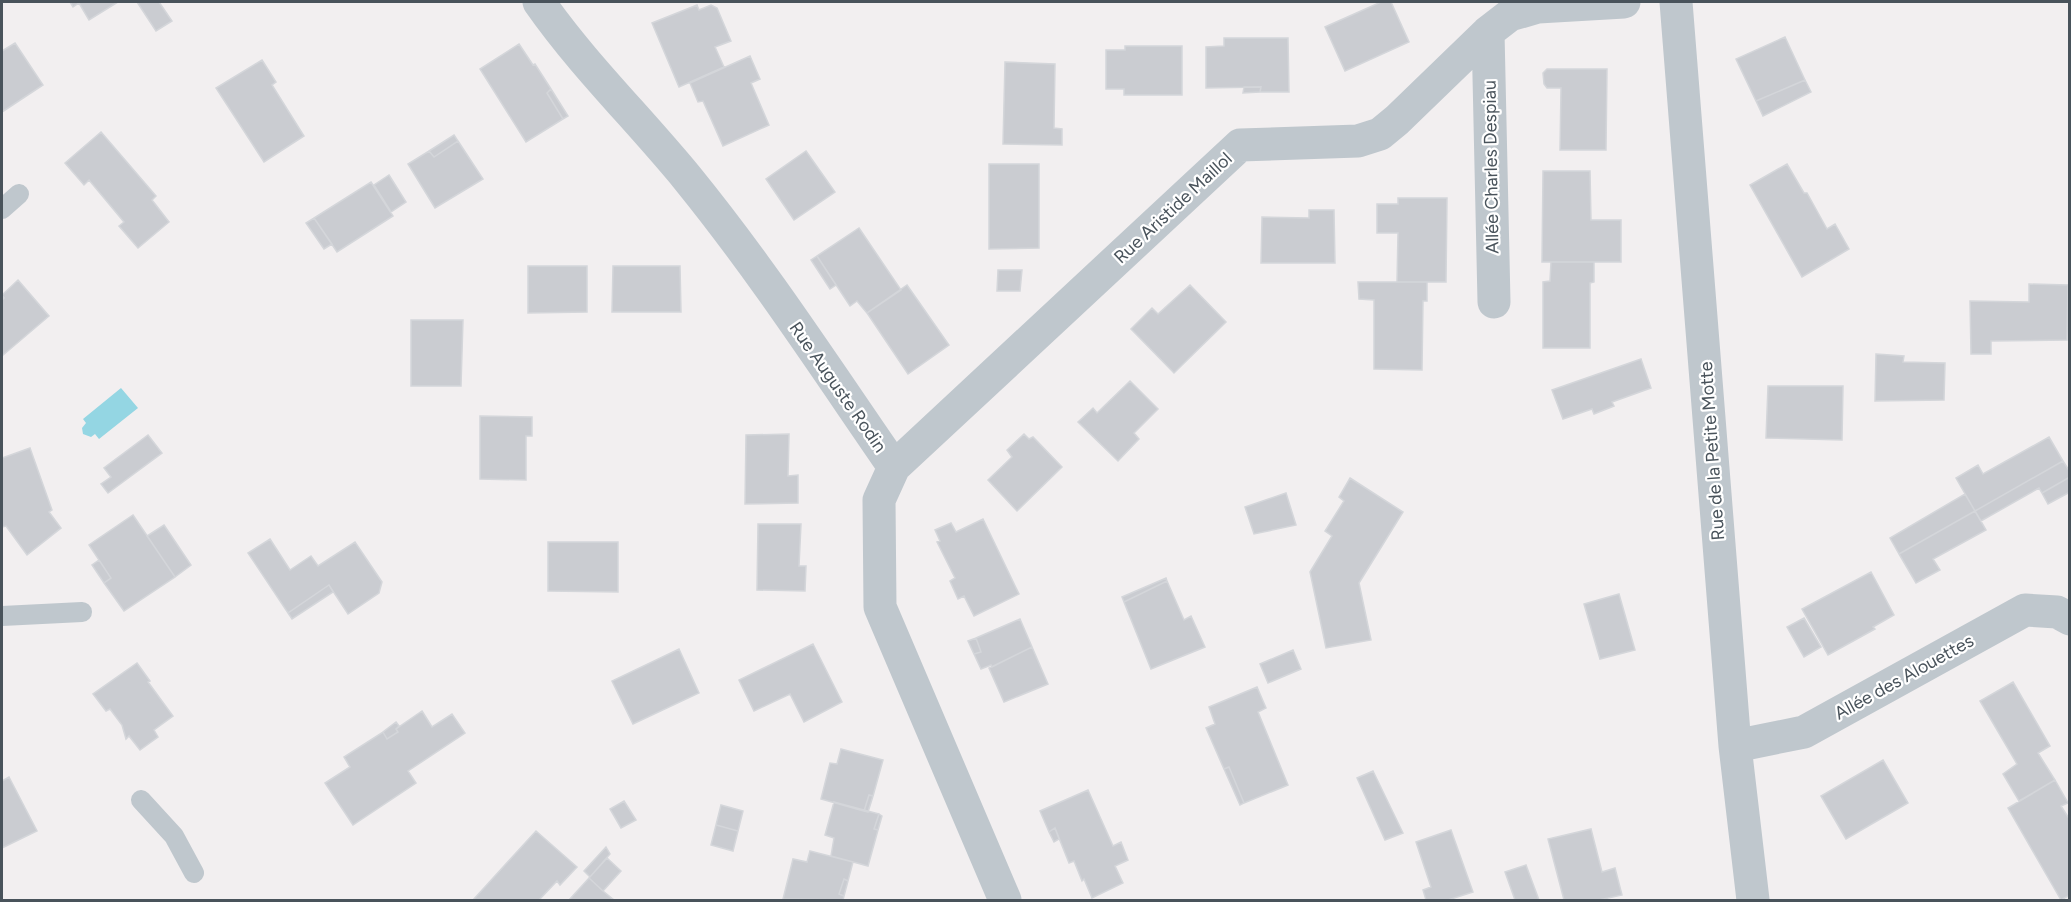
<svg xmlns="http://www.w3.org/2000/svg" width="2071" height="902" viewBox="0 0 2071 902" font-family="Figtree,sans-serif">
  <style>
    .water { fill: #94d6e3 }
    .building { fill: #caccd1; stroke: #d4d6da; stroke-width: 1.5 }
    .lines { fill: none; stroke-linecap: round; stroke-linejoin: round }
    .lane { stroke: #bfc7cd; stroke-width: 20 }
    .street { stroke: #bfc7cd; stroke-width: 33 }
    .labels { text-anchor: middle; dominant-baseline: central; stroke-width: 4.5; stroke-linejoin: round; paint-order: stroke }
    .street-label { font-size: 18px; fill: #49535b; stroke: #fff }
  </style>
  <rect width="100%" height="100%" fill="#f2eff0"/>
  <path class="water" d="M121,388L138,408L99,439L95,434L91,437L83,434L82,428L86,423L83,419Z"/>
  <path class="building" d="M70,2H118L89,20L79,3L73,7Z
    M137,2H159L172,21L156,31Z
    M1381,2H1391L1409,42L1345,71L1325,27Z
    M697,5L699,10L711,5L717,8L731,41L715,47L724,67L679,87L652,23Z
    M1785,37L1805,80L1756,101L1736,59Z
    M1224,38H1288L1289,92H1260L1261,87L1206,88V47L1224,46Z
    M15,43L43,85L2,112V51Z
    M519,44L533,65L535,64L551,89L547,93L563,119L526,142L480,69Z
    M1125,46H1182V95H1124V89H1106V50H1125Z
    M750,56L760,79L751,83L769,125L723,146L703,101L698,102L690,83Z
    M262,60L276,82L272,85L304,136L264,162L216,88Z
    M1005,62L1055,64L1054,128L1062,129V145L1003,144Z
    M1547,69H1607L1606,150H1560L1561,88H1547L1544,84L1543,73Z
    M1805,80L1811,92L1763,116L1756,101Z
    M1244,87H1261L1260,92L1243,93Z
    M551,89L568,116L563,119L547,93Z
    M101,132L156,196L152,200L169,222L138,248L119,226L124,222L89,180L84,185L65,163Z
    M454,135L458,141L434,157L429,151Z
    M458,141L483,179L435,208L408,164L429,151L434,157Z
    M806,151L835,192L794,220L766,179Z
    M989,164H1039V248L989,249Z
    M1787,164L1804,193H1807L1827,229L1835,224L1849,249L1802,277L1750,185Z
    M1543,171H1590L1591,220H1621V262H1542Z
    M389,175L406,202L391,212L374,185Z
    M371,182L393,216L337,252L314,218Z
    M1398,198H1447L1446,282H1397L1398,233H1377V204H1398Z
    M1309,210H1334L1335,263H1261L1262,217L1309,218Z
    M314,218L332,244L324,249L306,223Z
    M859,228L901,290L867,313L857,301L850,306L817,256Z
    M817,256L836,285L830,289L811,260Z
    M1551,262H1594V282L1590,283V348H1543V282L1550,281Z
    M528,266H587V312L528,313Z
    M613,266H680L681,312H612Z
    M998,270H1022L1020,291H997Z
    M18,280L49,316L2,356V300L4,298L2,295Z
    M1358,282H1427V301H1423L1422,370L1374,369V300L1359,299Z
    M2029,284L2068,285L2067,340L1991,341V354H1971L1970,301L2029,302Z
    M907,285L949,345L908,374L867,313Z
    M1190,285L1226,322L1174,373L1131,329L1152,308L1158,314Z
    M411,320H463L461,386H411Z
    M1876,354L1904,356L1903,362L1945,363L1944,400L1875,401Z
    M1641,359L1651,388L1612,402L1614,406L1594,414L1592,409L1563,419L1552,390Z
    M1130,381L1158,409L1134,433L1139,439L1118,461L1078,422L1093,408L1097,413Z
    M1768,386H1843L1842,440L1766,438Z
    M480,416L532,417V436H526V480L480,479Z
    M789,434L788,476L798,475V503L745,504L746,435Z
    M1024,434L1029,439L1033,437L1062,467L1017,511L988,480L1012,457L1007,450Z
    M148,435L162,453L108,493L101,484L111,477L104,468Z
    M2049,437L2063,461L1975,511L1956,478L1978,465L1983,474Z
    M30,448L52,510L49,512L61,528L27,555L6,526L2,527V458Z
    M2063,461L2070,472V477L2042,493L2039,488L1981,521L1975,511Z
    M2070,477V492L2048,504L2042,493Z
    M1350,478L1403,512L1359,583L1371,640L1326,648L1310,572L1332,536L1325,531L1344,501L1339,497Z
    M1286,493L1296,525L1254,534L1245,507Z
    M1965,494L1975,511L1899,554L1890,538Z
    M1975,511L1986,530L1933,559L1940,570L1916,583L1899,554Z
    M133,515L175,577L124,611L104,583L111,578L89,545Z
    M983,519L1019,594L974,616L964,596L958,599L950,581L955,578L937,542L940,541L935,530L951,523L956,532Z
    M758,524H801L799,566H806L805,591L757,590Z
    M164,525L191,565L175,577L147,536Z
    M270,539L290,570L311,556L318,566L355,542L382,582L379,593L348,614L329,585L288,613L248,553Z
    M548,542H618V592L548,591Z
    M99,560L111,578L104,583L92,565Z
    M1871,572L1894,615L1873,627L1875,629L1828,655L1802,609Z
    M1166,578L1167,581L1124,602L1122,597Z
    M1167,581L1184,620L1191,616L1205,647L1151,669L1124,602Z
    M329,585L333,592L292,619L288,613Z
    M1619,594L1635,650L1600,659L1584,604Z
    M1804,618L1821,647L1804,657L1787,627Z
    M1020,619L1032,647L992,667L991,665L981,669L974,654L981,652L976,638Z
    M976,638L981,652L974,654L968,641Z
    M813,644L842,702L804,722L790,694L754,711L739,680Z
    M1032,647L1048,684L1004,702L989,668Z
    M679,649L699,693L633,724L612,681Z
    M1293,650L1301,669L1268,683L1260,664Z
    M137,663L150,681L148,682L173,716L154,730L158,737L140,750L129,736L126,739L122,725L110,709L106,711L93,694Z
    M2013,682L2050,746L2038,753L2055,780L2019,801L2003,774L2017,764L1980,701Z
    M1257,687L1266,708L1258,712L1288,785L1244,803L1229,767L1224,769L1206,728L1215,724L1209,707Z
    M422,711L432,727L452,714L465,733L408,771L416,783L353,825L325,783L350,767L344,757L383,732L387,739L398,732L396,729Z
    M396,722L399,726L396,729L398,732L387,739L383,732Z
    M841,749L883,760L873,796L869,795L864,811L821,799L830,763L837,764Z
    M1883,760L1908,803L1846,839L1821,796Z
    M1229,767L1244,803L1240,805L1224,769Z
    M1373,771L1403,833L1385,840L1357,778Z
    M9,777L37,831L2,848V781Z
    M2055,780L2068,803L2061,806L2070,820V895L2061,900L2008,808Z
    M1088,790L1113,846L1121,842L1128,860L1115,866L1123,883L1092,898L1084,879L1082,881L1074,861L1069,863L1055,828L1049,832L1040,811Z
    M869,795L873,796L868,812L864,811Z
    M624,801L636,820L621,828L610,809Z
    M834,802L879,814L874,829L878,830L868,866L831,856L834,838L825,835Z
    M721,805L743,811L738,831L716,825Z
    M879,814L882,816L878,830L874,829Z
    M716,825L738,831L733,851L711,845Z
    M1055,828L1059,839L1054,842L1049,832Z
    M1591,829L1602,872L1615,868L1622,895L1599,900H1564L1548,839Z
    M1451,830L1473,892L1448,900H1426L1423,890L1431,887L1416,842Z
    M536,831L577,867L560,885L557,881L539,900H473Z
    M606,847L610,854L590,877L584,871Z
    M810,851L853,862L848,881L844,879L839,894L844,896L843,900L783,899L793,859L807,862Z
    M607,858L621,871L603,891L589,878Z
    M1526,865L1539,900H1515L1505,872Z
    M589,878L603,891L614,900H569Z
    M844,879L848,881L844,896L839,894Z"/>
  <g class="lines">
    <path class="lane" d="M2,209L19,194
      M2,616L82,612
      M141,800L174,836L194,873"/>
    <path class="street" d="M539,2C583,65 639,119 688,179C762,270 827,370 894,467L879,500L880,607L1005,900
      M1676,2L1735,746L1753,900
      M1488,32L1494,302
      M894,467L1240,145L1358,141L1380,134L1397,120L1488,32L1510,15L1538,7L1624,2
      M1735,746L1804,732L2025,610L2057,612L2070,619"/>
  </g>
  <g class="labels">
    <g class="street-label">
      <text transform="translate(1491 167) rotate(-91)">Allée Charles Despiau</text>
      <text transform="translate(1173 208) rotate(-43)">Rue Aristide Maillol</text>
      <text transform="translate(838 387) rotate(55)">Rue Auguste Rodin</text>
      <text transform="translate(1712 451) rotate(-94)">Rue de la Petite Motte</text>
      <text transform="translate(1904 677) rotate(-29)">Allée des Alouettes</text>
    </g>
  </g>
  <rect width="2071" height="902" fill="none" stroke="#49535b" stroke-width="6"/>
</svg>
